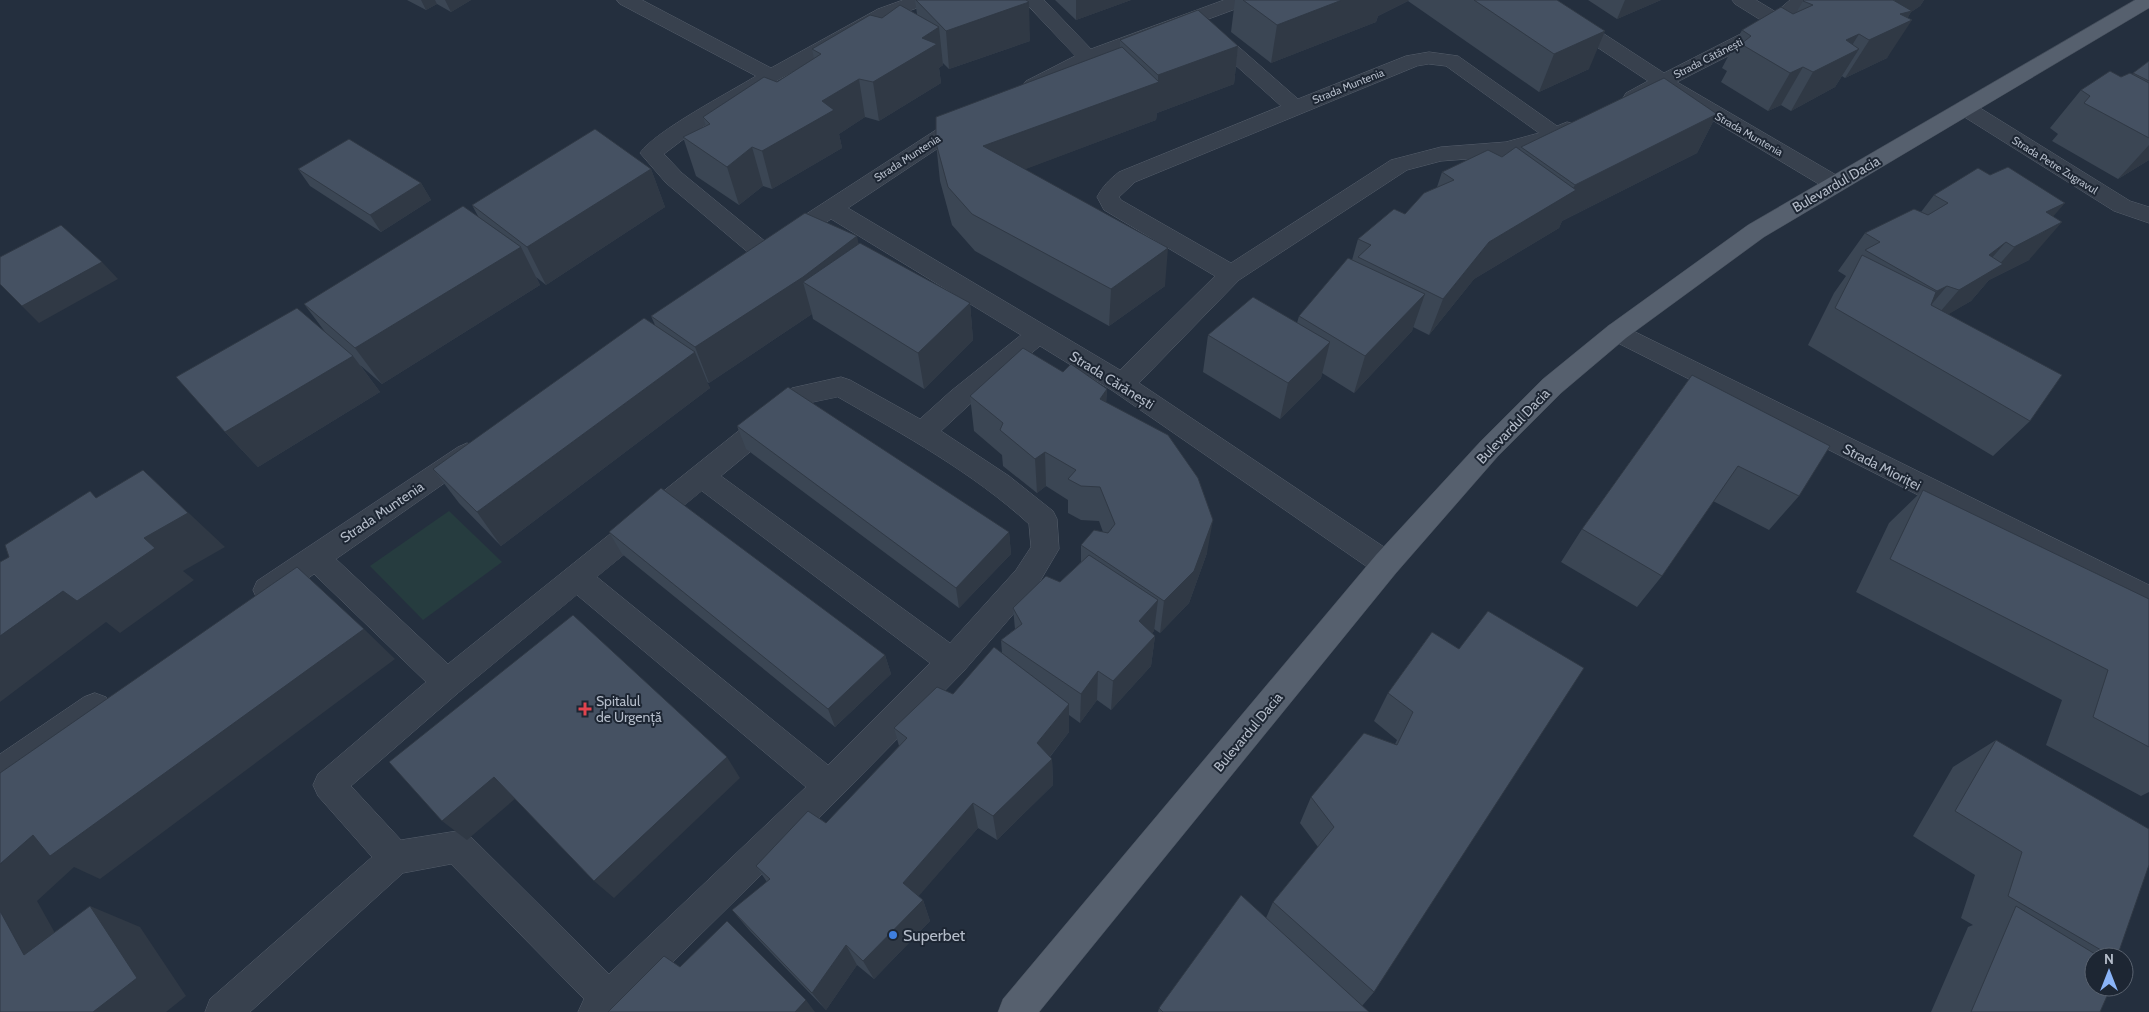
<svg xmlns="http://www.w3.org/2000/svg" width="2149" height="1012" viewBox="0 0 2149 1012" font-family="Cabin,sans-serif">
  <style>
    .green { fill: #263c3f }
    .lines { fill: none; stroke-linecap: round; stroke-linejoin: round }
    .minor-casing { stroke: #565f6c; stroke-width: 1 }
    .major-casing { stroke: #414a57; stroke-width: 1 }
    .minor { fill: #38414e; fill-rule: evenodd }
    .major { fill: #56606e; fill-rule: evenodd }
    .wall { fill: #3b4654 }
    .shaded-wall { fill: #303945 }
    .building { fill: #455162; stroke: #303945 }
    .health-dot { fill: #e0444e; stroke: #1d2633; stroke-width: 2 }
    .shop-dot { fill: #3f7fe0; stroke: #1d2633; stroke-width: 2 }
    .labels { text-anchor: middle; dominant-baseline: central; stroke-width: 4; stroke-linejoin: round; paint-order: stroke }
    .far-street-label { font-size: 11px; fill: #b4bcc9; stroke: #1d2633 }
    .street-label { font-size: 14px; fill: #b4bcc9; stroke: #1d2633 }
    .poi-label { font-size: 14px; fill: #b4bcc9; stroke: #1d2633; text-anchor: start }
    .near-poi-label { font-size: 16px; fill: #b4bcc9; stroke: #1d2633; text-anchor: start }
  </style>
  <rect width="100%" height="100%" fill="#242f3e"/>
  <path class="green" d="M449,511L502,562L423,620L370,566Z"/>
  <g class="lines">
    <g class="minor-casing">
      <path id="minor" d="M617,0H642L771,68L878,9L903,0H931L928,4L892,17L778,80L685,138L664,154L682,173L772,247L776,253L772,259L764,261L756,259L666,183L640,153C655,131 730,92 756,76L620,4Z
        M1023,0H1044L1091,49L1224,0H1252L1249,4L1095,61L1040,89L1033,91L1026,89L1023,85L1026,81L1075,56Z
        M1529,0H1552L1664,73L1764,22L1735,4L1732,0H1756L1776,12L1790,0H1812L1777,31L1677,82L1843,179L1846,184L1843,189L1835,191L1827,189L1662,90C1650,97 1640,106 1626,103L1623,98L1626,93L1648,81L1532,4Z
        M1209,25L1216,27L1298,99L1406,56L1429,52L1458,56L1557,126L1567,122L1575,124L1578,129L1575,134L1564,140L1507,156L1441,161L1407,170L1239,280L1139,383L1396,555L1400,564L1396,573L1386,576L1376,573L1113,391L1040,346L969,405L941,431L1009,476L1053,511L1057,519L1059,549L1036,588L963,672L840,797L622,1012H578L584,999L451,864L403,873L250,1012H205L210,999L372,857L318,796L313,785L318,774L426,682L314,574L277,599L267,602L257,599L253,590L257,581L458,447L467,443L476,447L480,454L476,461L336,559L448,664L792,388L841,377L850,380L920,419L951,391L1021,335L831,219C816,229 796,250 777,245L773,239L777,233L959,115L966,113L973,115L977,120L973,125L848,208L1120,370L1215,276L1104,210L1097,197C1103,186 1109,180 1119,172L1281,106L1202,35L1199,31L1202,27ZM1429,64L1446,66L1539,133L1506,142L1441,147L1391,160L1231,263L1121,200L1119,197L1135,182L1417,66ZM838,397C904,435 972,472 1029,524L1031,547L1016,570L950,643L721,476L809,403ZM702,491L930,663L828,765L597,577ZM577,595L806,787L609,974L469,835L457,831L401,840L351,786L458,693Z
        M1965,101L1972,103L2130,201L2149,207V223L2114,211L1958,113L1955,108L1958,103Z
        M1617,323L2149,585V612L1608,338L1605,332L1608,326Z
        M95,693L106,697L110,707L106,717L11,783L0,787V754L84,697Z"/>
    </g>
    <g class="major-casing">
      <path id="major" d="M2135,0H2149V8L1764,237L1626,338L1561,393L1498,456L1396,573L1039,1012H998L1003,999L1376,555L1480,442L1543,379L1608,326L1748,225Z"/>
    </g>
    <use href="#minor" class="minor"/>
    <use href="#major" class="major"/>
  </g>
  <path class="wall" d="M407,0H471L451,12L437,4L426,10Z
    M915,0H1026L1030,41L949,69L943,63V65L939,68L941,83L879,121L865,117L839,134L842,148L772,189L763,186L739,205L696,176L683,137L706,126L703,117L777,82L814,59L812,49L882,18L917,14Z
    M1055,0H1131L1076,20Z
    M1235,0H1557L1589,69L1539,92L1408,1L1378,16L1376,22L1271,63L1231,32Z
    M1588,0H1661L1617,19Z
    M1804,0H1924L1920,6L1911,12L1908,17L1887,58L1845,78L1842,76L1835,87L1791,111L1781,105L1768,111L1721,82L1727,71L1722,68L1742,30L1796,13L1803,1Z
    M1120,40L1238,46L1234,84L1157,113L1156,120L1025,169L1165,286L1109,326L975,251L952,225L940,181L936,143L1120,48Z
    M2149,61V160L2118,179L2052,141L2058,134L2050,128L2081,90L2132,74Z
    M1717,114L1697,153L1562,221L1559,228L1474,279L1429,335L1413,327L1412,331L1354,393L1322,373L1321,378L1280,419L1203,372L1208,335L1297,323L1299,316L1352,260L1358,239L1405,214L1437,187L1442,172L1502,157L1519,150L1521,147Z
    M298,169L421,183L431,200L381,232L310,186Z
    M651,169L665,207L546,285L536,277L540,285L382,384L360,365L380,392L258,467L225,432L326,333L304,304L479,218L472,205Z
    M1934,195L2053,217L2029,260L1989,280L1971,301L1948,314L2030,421L1993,456L1808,345L1834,293L1846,276L1838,271L1865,233L1921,212Z
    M859,243L970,303L973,340L924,389L813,319L812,314L709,383L707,382L710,388L501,546L459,503L433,469L655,325L651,316Z
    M1063,372L1107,389L1106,403L1207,553L1189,603L1160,633L1154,629V631L1152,633L1155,636L1151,666L1111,710L1097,700L1080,723L1069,715V732L1050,757L1052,759L1053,785L997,840L978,828L918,896L923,900L930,921L874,979L857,965L826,1010L750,931L732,910L767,882L756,866L826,823L899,746L894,728L953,694L1002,653L1001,640L1015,629L1013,608L1060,582L1081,562V545L1103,532L1099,521L1081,520L1068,513V500L1046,486L1037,493L1003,466L1002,455L974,431L970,396Z
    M1692,375L1799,496L1769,530L1713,501L1662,576L1637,607L1561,562L1582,529Z
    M737,426L1009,532L1011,554L959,608L746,449Z
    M1923,490L2149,599V792L2141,796L2046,745L2062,700L1856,592L1889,523Z
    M609,532L885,655L891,674L835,727L622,554Z
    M1432,632L1374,992L1362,1006L1369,1012H1158L1159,1008L1266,918L1273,902L1318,847L1300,823L1311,797L1395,744L1397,740L1374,721L1388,693Z
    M1996,740L2117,957H2094L2100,1012H1931L1968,927L1973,925L1961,918L1975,875L1913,836L1953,767Z"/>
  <path class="shaded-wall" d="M421,0H435L437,4L426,10Z
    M445,0H471L451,12Z
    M1076,0H1131L1076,20Z
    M1342,0H1409L1408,1L1378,16L1376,22L1271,63L1277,25Z
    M1625,0H1661L1617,19Z
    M1895,0H1924L1920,6L1911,12L1904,24L1912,20L1887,58L1845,78Z
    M1029,2L1030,41L949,69L946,31Z
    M939,27L943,65L939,68L941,83L879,121L873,82L922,38Z
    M1605,31L1589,69L1539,92L1554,54Z
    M1859,34L1846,55L1859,49L1835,87L1791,111L1813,72L1846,40Z
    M1238,46L1234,84L1157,113L1156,120L986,184L983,146L1158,82V75Z
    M1803,67L1781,105L1768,111L1790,73Z
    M859,79L865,117L839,134L842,148L772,189L762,151L822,101Z
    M1717,114L1697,153L1562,221L1559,228L1474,279L1429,335L1443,299L1489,242L1571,192L1575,185Z
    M2149,145V160L2118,179Z
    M752,147L763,186L739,205L727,167Z
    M651,169L665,207L546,285L527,247Z
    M421,183L431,200L381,232L370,215Z
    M2065,203L2036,236L2062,222L2029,260L1989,280L1971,301L1927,327L1989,255L2006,242L1973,279L1995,269L2046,212Z
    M857,236L865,274L803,282L812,314L709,383L695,347Z
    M521,247L540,285L382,384L355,348Z
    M1168,248L1165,286L1109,326L1111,289Z
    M102,262L118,279L39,323L22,306Z
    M1947,286L1916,323L1906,328L1937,291Z
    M1425,294L1412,331L1354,393L1365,356Z
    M970,303L973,340L924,389L918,353Z
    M1330,342L1321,378L1280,419L1288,383Z
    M695,352L710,388L501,546L477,512Z
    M353,356L380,392L258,467L225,432Z
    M1107,389L1105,425L1100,399Z
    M1045,452L1046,486L1037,493L1035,459Z
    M143,470L225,547L183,571L194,580L120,633L106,622L0,702V636L63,591L144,538Z
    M1213,520L1207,553L1189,603L1160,633L1164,601Z
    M1009,532L1011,554L959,608L956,588Z
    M1158,600L1154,631L1137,651L1139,621Z
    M364,629L395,659L100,879L74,867L37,901L78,974L24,955L0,911V864L33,835Z
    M1155,636L1151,666L1111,710L1113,681Z
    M885,655L891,674L835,727L828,709Z
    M1098,671L1097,700L1080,723L1081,694Z
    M1069,704V732L1039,770L1037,743Z
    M727,757L740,778L614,898L594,881Z
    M1052,759L1053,785L997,840L993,816Z
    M494,777L516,798L467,840L442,821Z
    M973,803L978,828L911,905L903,883Z
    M923,900L930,921L874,979L863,961Z
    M90,906L140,927L186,996L166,1012H93Z
    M846,945L857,965L826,1010L812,993Z
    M806,1000L815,1012H795Z"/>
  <path class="building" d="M916,0H1026L1029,2L946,31Z
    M1243,0H1342L1277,25Z
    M1474,0H1557L1605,31L1554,54Z
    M1804,0H1893L1912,11L1900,14L1912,20L1869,40L1859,34L1846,40L1859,49L1813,72L1803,67L1790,73L1741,44L1751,36L1742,30L1781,7L1793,14L1813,5L1803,1Z
    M900,5L939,27L922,38L937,44L873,82L859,79L822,101L834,110L762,151L752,147L727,167L683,137L710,124L703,117L764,77L777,82L821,54L812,49L870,15L882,18Z
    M1198,10L1238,46L1158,75L1120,40Z
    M1122,47L1159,82L983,146L1168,248L1111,289L972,214L948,187L936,143V117Z
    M2149,61V81L2133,73Z
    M2110,71L2121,77L2130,73L2149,83V138L2084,103L2090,96L2081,90Z
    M1664,78L1717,114L1575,185L1521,147Z
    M595,129L651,169L527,247L472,205Z
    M349,139L421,183L370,215L298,169Z
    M1516,147L1576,190L1489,242L1443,299L1358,257L1371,245L1358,239L1394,209L1405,214L1424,193L1454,180L1442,172L1488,150L1502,157Z
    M2008,167L2065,203L2046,212L2062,222L2014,247L2006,242L1989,255L2003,264L1959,290L1947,286L1937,291L1865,250L1880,242L1865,233L1914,209L1928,215L1948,203L1934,195L1978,168L1990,175Z
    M463,206L521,247L355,348L304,304Z
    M805,213L857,236L803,277L695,347L651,316Z
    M61,225L102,262L22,306L0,284V257Z
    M860,243L970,303L918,353L803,282Z
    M1862,255L1936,292L1931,305L2062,375L2030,421L1835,308Z
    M1348,258L1425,294L1365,356L1299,316Z
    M1253,297L1330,342L1288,383L1208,335Z
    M297,308L353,356L225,432L176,377Z
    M644,318L695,352L477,512L433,469Z
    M1023,348L1063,372L1071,364L1107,389L1100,399L1168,435L1198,478L1213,520L1194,571L1164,601L1081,545L1094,530L1108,533L1115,524L1100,487L1081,486L1068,479L1076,470L1045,452L1035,459L1000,430L1003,423L970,396Z
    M1692,375L1830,446L1799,496L1738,466L1662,576L1582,529Z
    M788,387L1009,532L956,588L737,426Z
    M143,470L188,513L144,538L155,548L77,601L63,591L0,636V562L9,557L5,545L90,491L96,498Z
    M661,488L885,655L828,709L609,532Z
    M1923,490L2149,599V747L2093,717L2108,670L1890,559Z
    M1089,555L1158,600L1139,621L1155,636L1113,681L1098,671L1081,694L1001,640L1022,624L1013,608L1046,576L1060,582Z
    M297,567L364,629L50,856L33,835L0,864V773Z
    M1488,611L1584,668L1374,992L1273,902L1334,827L1311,797L1364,733L1397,745L1413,712L1388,693L1432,632L1459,649Z
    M573,615L727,757L594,881L494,777L442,821L389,762Z
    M994,647L1069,704L1037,743L1052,759L993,816L973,803L903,883L923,900L863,961L846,945L812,993L732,910L770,879L756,866L808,811L826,823L907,738L894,728L937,687L953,694Z
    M1996,740L2149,829V865L2117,957H2113L2008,896L2022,852L1955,811Z
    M1241,895L1369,1012H1163L1159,1008Z
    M90,906L137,978L93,1012H0V911L24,955Z
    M2016,906L2100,957H2094V987H2111L2100,1012H1971Z
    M727,921L806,1000L795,1012H608L664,956L680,967Z"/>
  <path class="health-dot" d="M582.5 701.5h5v5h5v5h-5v5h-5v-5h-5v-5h5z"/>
  <circle class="shop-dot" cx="893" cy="935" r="5"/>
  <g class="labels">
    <g class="far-street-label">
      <text transform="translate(1708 58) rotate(-27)">Strada Cătănești</text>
      <text transform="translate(1348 86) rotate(-22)">Strada Muntenia</text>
      <text transform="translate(1749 134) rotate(30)">Strada Muntenia</text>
      <text transform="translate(907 158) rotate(-33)">Strada Muntenia</text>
      <text transform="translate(2055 165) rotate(32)">Strada Petre Zugravul</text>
    </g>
    <g class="street-label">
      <text transform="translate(1836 184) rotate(-30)">Bulevardul Dacia</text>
      <text transform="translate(1112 380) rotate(32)">Strada Cărănești</text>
      <text transform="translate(1513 426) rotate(-46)">Bulevardul Dacia</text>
      <text transform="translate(1882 467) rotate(27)">Strada Mioriței</text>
      <text transform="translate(382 512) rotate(-34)">Strada Muntenia</text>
      <text transform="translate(1248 732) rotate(-50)">Bulevardul Dacia</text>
    </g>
    <g class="poi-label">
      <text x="596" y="701">Spitalul<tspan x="596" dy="16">de Urgență</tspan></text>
    </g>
    <g class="near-poi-label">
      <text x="903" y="935">Superbet</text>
    </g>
  </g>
  <g transform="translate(2109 972)"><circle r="24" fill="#1d2633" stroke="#59626f"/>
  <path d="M0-4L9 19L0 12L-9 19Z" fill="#8ab4f8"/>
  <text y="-8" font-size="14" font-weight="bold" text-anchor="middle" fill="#b4bcc9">N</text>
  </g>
</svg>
